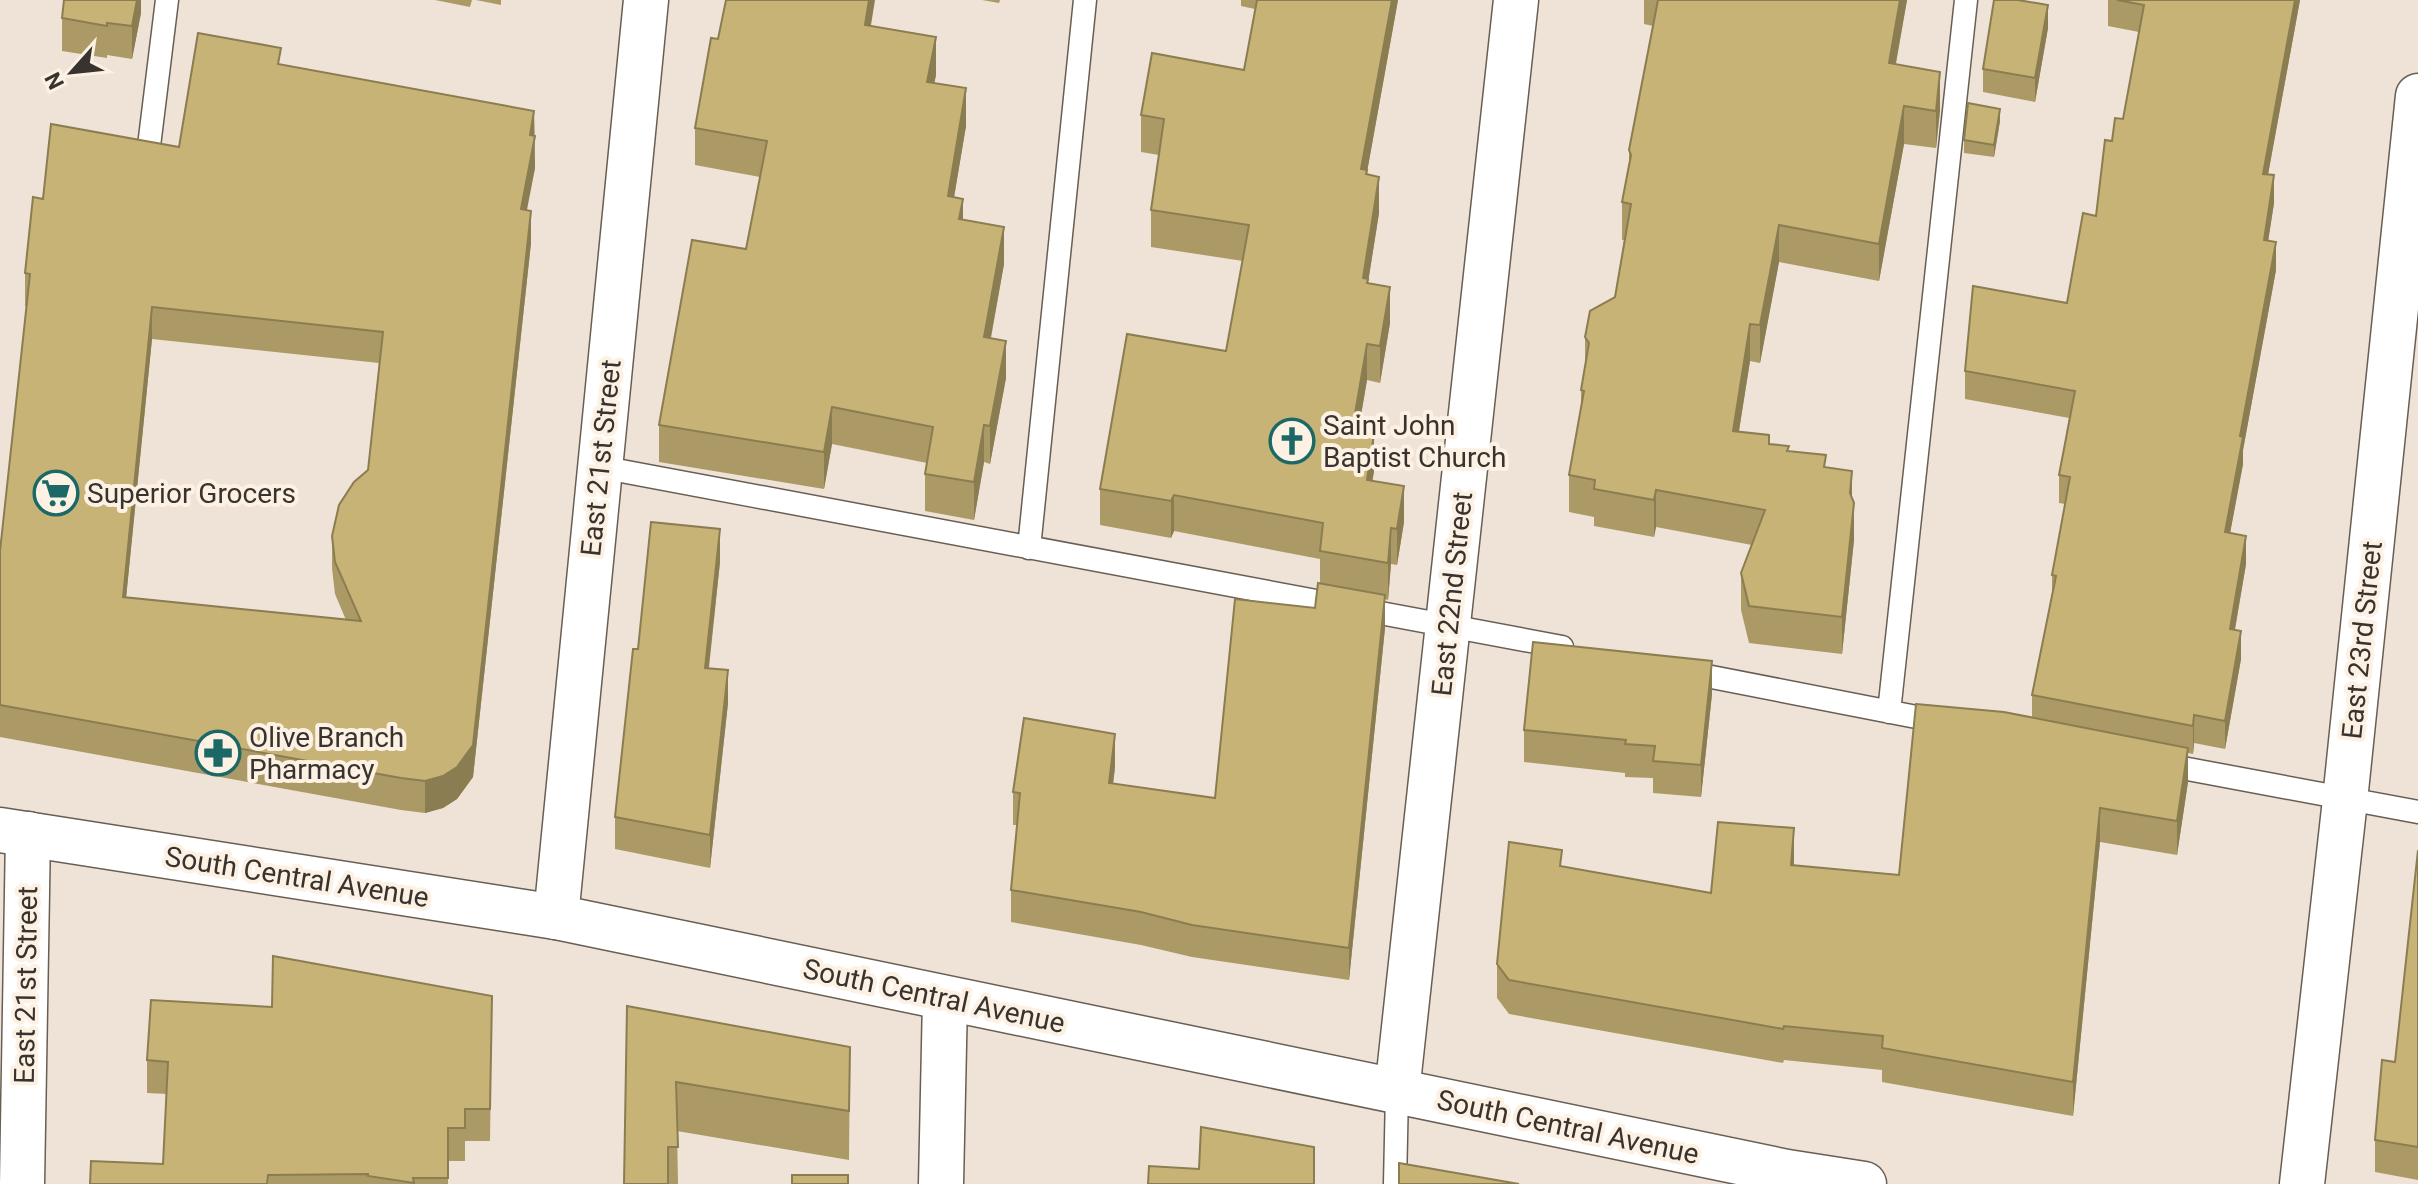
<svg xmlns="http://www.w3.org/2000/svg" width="2418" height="1184" viewBox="0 0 2418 1184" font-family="Roboto,sans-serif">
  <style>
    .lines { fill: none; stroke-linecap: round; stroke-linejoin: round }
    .lane-casing { stroke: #685e53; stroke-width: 25 }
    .street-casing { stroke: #685e53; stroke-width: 47 }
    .primary-casing { stroke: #685e53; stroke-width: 47 }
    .lane { stroke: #fff; stroke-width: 22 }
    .street { stroke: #fff; stroke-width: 44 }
    .primary { stroke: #fff; stroke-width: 44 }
    .wall { fill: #ab9a65; fill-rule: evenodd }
    .shaded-wall { fill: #8b7d52 }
    .building { fill: #c7b375; stroke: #8b7d52; stroke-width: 2; fill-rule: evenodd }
    .labels { text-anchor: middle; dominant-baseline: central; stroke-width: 8; stroke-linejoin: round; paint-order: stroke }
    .poi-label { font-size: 28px; fill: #38332e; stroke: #fdf1e4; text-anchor: start }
    .street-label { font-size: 28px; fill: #38332e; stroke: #fdf1e4 }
  </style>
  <rect width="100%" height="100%" fill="#efe3d7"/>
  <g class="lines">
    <g class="lane-casing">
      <path id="lane" d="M149,146L167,0
        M600,467L1562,647
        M1029,548L1085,0
        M1686,672L1942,722
        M1889,712L1966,0
        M2161,764L2418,812
        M1395,1184L1397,1092"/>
    </g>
    <g class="street-casing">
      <path id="street" d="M556,917L646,0
        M1397,1092L1516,0
        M22,1184L28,834
        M941,1184L945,999
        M2302,1184L2345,800L2418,96"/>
    </g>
    <g class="primary-casing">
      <path id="primary" d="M0,830L556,917L1787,1172L1864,1184"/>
    </g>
    <use href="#lane" class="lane"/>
    <use href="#street" class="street"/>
    <use href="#primary" class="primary"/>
  </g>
  <path class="wall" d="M141,0V13L132,59L107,55V58L62,51V18Z
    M435,0H472L470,7Z
    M476,0H501V5Z
    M982,0H1000L999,3Z
    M1241,0H1398L1367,172L1379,213L1368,283L1390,323L1380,383L1367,380L1358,432L1374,471L1372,481L1404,522L1397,565L1391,564L1388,600L1385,599V628L1349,980L1192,957L1141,945L1011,922V890L1017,825H1013V792L1115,767L1113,784L1215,798L1315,608L1320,583V559L1174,531L1171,538L1100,525V489L1226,351L1243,261L1151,247V210L1159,155L1141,152V115L1244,70L1255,9L1241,6Z
    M1644,0H1907L1896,64L1940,110L1936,148L1904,144L1879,281L1779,262L1760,363L1750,361L1739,431L1826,467L1852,499L1854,540L1842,654L1749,643L1741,610V573L1752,545L1656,527L1654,537L1594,526V517L1569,512V475L1581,410V390L1585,367V337L1615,297L1624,240H1622V202L1629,165V150L1653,26L1644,24Z
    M2108,0H2300L2268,174L2274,203L2268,241L2276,270L2243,450V464L2230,533L2246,564L2235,630L2241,659L2225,749L2194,743L2193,754L2188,753V782L2177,855L2100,842L2073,1116L1882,1082V1070L1784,1060L1783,1063L1509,1014L1497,998V964L1562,866L1711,893L1794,865L1899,875L2032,718V695L2052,593V575L2065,504L2059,503V475L2069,418L1965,399V371L2067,303L2096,216L2112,141L2123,119L2139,32L2108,26Z
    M871,26L936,75L934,83L966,126L954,197L963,220L1004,264L991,338L1006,378L990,464L984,462L974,520L925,511V474L927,463L832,444L824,489L659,462V425L746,249L760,177L695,165V128L718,39Z
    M2048,28L2035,102L1983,92V69Z
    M281,65L534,111L535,168L526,210L531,243L473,777L457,799L443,808L425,813L401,810L0,737V551L27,306H25V273L43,199L179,147ZM152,339L379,363L368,470L332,536V568L335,594L346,620L126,597Z
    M2000,121L1994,157L1964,153V140Z
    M720,562L709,668L728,703L710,868L615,849V817L638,649Z
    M1712,694L1701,797L1653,793V778L1625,777V773L1524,762V730Z
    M2418,850V1180L2375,1172V1140L2395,1062Z
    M492,996L490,1141H465V1161H448V1184H90L163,1164L167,1094L147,1093V1060L272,1007Z
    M627,1006L850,1047L849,1160L677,1131L678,1184H624Z"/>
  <path class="shaded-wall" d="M137,0H141V13L132,59V26Z
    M869,0H875L865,62V25Z
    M1392,0H1398L1367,172V206L1361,169Z
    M1900,0H1907L1889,100V63Z
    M2295,0H2300L2263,202V174Z
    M2048,5V28L2035,102V78Z
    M936,37V75L927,119V82Z
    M1940,72V110L1936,148V111Z
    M966,88V126L948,233V196Z
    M1904,106V144L1879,281V244Z
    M2000,109V121L1994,157V145Z
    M534,111L535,168L521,241V209L530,135Z
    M2274,175V203L2264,268V240Z
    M1379,177V213L1368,282V315L1363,278Z
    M963,199V236L959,219Z
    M531,211V243L473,777L457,799L443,808L425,813V781Z
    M1779,225V262L1760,363V325Z
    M1004,227V264L984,374V337Z
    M2276,242V270L2243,450V464L2225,560V532L2240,436Z
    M1390,287V323L1380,383V346Z
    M152,307V339L123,629V597Z
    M1750,324V361L1733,468V431Z
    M1006,341V378L990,464V426Z
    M1367,344V380L1352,468V431Z
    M832,407V444L824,489V452Z
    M984,425V462L974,520V482Z
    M1374,434V471L1367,517V480Z
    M1852,471V508L1850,493Z
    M1404,486V522L1397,565V529Z
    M1656,490V527L1654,537V500Z
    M1174,495V531L1171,538V501Z
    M1854,503V540L1842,654V617Z
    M1391,528V564L1388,600V563Z
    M720,529V562L705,700V668Z
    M2246,536V564L2230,657V629Z
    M1385,595V628L1349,980V948Z
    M2241,631V659L2225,749V721Z
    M1712,661V694L1701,797V765Z
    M728,670V703L710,868V835Z
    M2194,715V743L2193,754V726Z
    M1115,734V767L1109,816V783Z
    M2188,748V782L2177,855V821Z
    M2100,808V842L2073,1116V1082Z
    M1794,828V862L1791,899V865Z"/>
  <path class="building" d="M64,0H137L132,26L107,23V26L62,18Z
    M726,0H869L865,25L936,37L927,82L966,88L948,196L963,199L959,219L1004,227L984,337L1006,341L990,426L984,425L974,482L925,474L933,427L832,407L824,452L659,425L692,240L746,249L767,141L695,128L711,38L718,39Z
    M1257,0H1392L1361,169L1367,170L1366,174L1379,177L1363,278L1368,279L1367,283L1390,287L1380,346L1367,344L1352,431L1374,434L1367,480L1404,486L1397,529L1391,528L1388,563L1320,551L1323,523L1174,495L1171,501L1100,489L1127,334L1226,351L1249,225L1151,210L1164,119L1141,115L1152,53L1244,70Z
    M1658,0H1900L1889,63L1940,72L1936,111L1904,106L1879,244L1779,225L1760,325L1750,324L1733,431L1769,435V444L1789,446L1787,451L1826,455L1824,467L1852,471L1850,493L1854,503L1842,617L1749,606L1741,573L1765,510L1656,490L1654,500L1594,489L1595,480L1569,475L1584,391L1581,390L1589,343L1585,337L1590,311L1615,297L1631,204L1622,202L1631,155L1629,150Z
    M1994,0H2018L2048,5L2035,78L1983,69Z
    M2117,0H2295L2263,174L2274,175L2264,240L2276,242L2240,436L2243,437L2225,532L2246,536L2230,629L2241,631L2225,721L2194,715L2193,726L2032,695L2056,576L2052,575L2070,477L2059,475L2075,391L1965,371L1973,286L2067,303L2083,213L2096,216L2105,140L2112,141L2115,118L2123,119L2144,5Z
    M198,33L281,48L278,64L534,111L530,135L535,136L521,209L531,211L473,745L457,767L443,776L425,781L401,778L0,705V551L30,274L25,273L33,197L43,199L51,124L179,147ZM152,307L383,332L368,470L354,482L339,505L332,536L335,562L361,621L123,597Z
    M1968,103L2000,109L1994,145L1964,140Z
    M651,522L720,529L705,668L728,670L710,835L615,817L633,649H638Z
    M1318,583L1385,595L1349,948L1192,925L1141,912L1011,890L1020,793L1013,792L1024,718L1115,734L1109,783L1215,798L1235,599L1315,608Z
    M1533,642L1712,661L1701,765L1653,761L1655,746L1625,744L1626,740L1524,730Z
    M1916,704L2004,712L2188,748L2177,821L2100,808L2073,1082L1882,1048L1883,1036L1784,1026L1783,1029L1509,980L1497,964L1509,842L1562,850L1560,866L1711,893L1718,822L1794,828L1791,865L1899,875Z
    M2418,850V1147L2375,1140L2382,1060L2395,1062Z
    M273,956L492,996L490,1109H465V1128H448V1178H413L414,1183L368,1176V1174L268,1175L267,1184H90L91,1161L163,1164L168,1062L147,1060L151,1000L272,1007Z
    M627,1006L850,1047L849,1111L676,1082L678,1147H668V1184H624Z
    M1201,1127L1314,1147V1184H1148L1149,1166L1199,1169Z
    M1399,1163L1519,1184H1399Z
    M792,1175H848V1184H792Z"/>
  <defs>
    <g id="church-ring" transform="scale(2.3)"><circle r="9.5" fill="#fdf1e4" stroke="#1b6867" stroke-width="1.5"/><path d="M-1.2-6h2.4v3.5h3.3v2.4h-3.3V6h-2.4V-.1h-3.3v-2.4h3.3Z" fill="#1b6867"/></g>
    <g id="supermarket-ring" transform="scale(2.3)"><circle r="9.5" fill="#fdf1e4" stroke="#1b6867" stroke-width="1.5"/><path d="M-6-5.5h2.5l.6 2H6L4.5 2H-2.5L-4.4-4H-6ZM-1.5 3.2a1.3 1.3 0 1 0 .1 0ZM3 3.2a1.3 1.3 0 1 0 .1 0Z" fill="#1b6867"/></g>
    <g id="pharmacy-ring" transform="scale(2.3)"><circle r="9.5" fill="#fdf1e4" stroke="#1b6867" stroke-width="1.5"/><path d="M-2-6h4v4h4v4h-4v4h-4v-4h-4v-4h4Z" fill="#1b6867"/></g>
  </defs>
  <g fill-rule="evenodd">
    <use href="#church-ring" x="1292" y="441"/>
    <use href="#supermarket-ring" x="56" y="493"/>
    <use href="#pharmacy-ring" x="218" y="753"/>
  </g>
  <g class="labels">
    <g class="poi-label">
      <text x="1323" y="425">Saint John<tspan x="1323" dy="32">Baptist Church</tspan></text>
      <text x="87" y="493">Superior Grocers</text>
      <text x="249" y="737">Olive Branch<tspan x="249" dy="32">Pharmacy</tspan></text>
    </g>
    <g class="street-label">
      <text transform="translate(601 458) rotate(-84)">East 21st Street</text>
      <text transform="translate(1452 594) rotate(-84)">East 22nd Street</text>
      <text transform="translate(2362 640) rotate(-84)">East 23rd Street</text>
      <text transform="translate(297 877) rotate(9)">South Central Avenue</text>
      <text transform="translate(26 985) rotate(-89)">East 21st Street</text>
      <text transform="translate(934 996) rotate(12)">South Central Avenue</text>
      <text transform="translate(1568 1127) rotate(12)">South Central Avenue</text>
    </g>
  </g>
  <g transform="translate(72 72) rotate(243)" stroke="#fdf1e4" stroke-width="6" paint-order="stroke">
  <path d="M0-6L14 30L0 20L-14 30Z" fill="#38332e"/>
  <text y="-12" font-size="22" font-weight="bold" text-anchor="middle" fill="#38332e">N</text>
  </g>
</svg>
